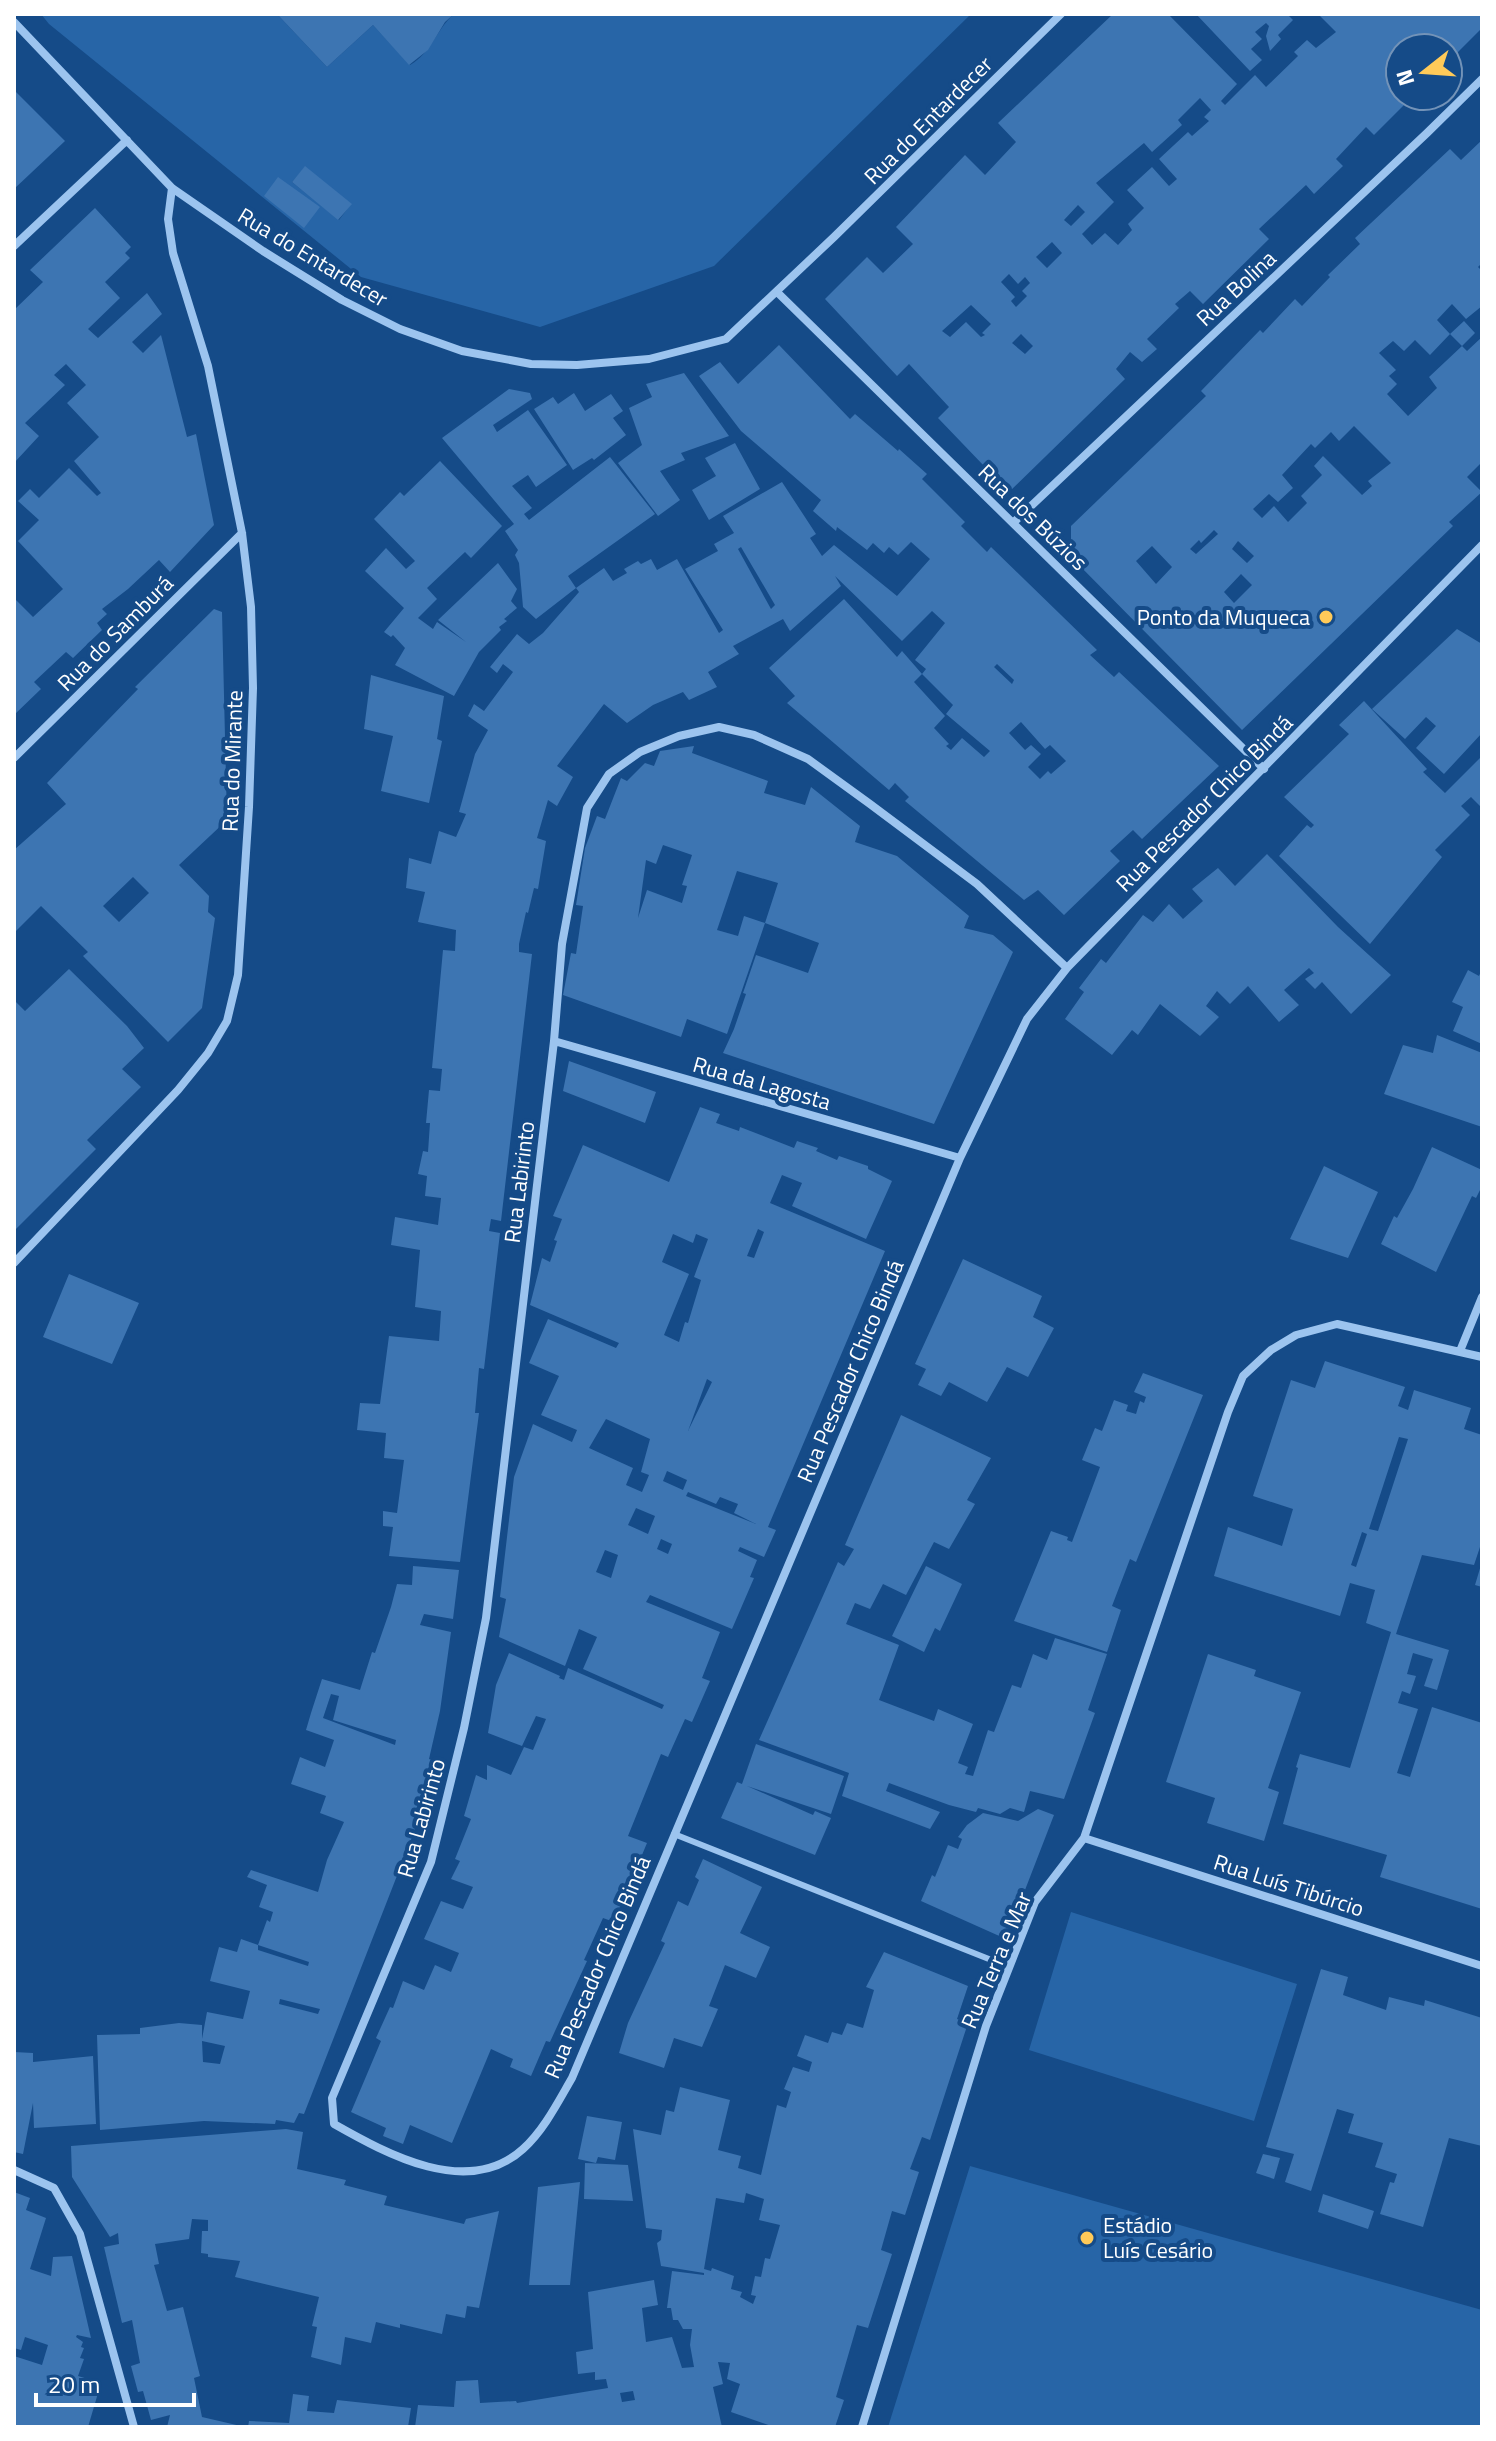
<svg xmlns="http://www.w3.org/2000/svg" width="1496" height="2441" viewBox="0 0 1496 2441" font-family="'Titillium Web',sans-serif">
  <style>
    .green { fill: #2765a7; fill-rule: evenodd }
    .building { fill: #3d75b2; fill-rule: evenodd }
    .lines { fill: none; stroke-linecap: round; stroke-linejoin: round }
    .service { stroke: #9cc4ef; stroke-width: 6 }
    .minor { stroke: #9cc4ef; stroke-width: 8 }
    .poi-dot { fill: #ffca59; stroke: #154b88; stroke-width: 3 }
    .labels { text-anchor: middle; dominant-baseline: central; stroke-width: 8; stroke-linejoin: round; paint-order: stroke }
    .street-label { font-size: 22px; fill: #fff; stroke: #154b88 }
    .poi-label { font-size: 22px; fill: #fff; stroke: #154b88; text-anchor: end }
  </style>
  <rect width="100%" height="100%" fill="#154b88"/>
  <path class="green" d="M41,14H277L327,67L373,25L410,65C431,53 436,30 454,14H971L714,266L540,327L361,277L49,24ZM305,167L351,204L339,220L292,182Z
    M1071,1912L1297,1984L1254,2121L1029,2050Z
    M970,2166L1482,2310V2427H888Z"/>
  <path class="building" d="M277,14H454L445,22L428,50L409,65L373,25L327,67Z
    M1113,14H1168L1237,84L1221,101L1225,105L1255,75L1266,87L1298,56L1294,52L1307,40L1316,48L1336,32L1318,14H1482V28L1448,62V48H1400V96H1413L1374,135L1366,127L1336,159L1343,166L1314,194L1306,185L1259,229L1269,239L1203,304L1190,291L1175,304L1179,308L1147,339L1157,349L1142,362L1130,352L1116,369L1125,379L1009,492L938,418L949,407L909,364L897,376L825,299L867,257L883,273L913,244L896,227L965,155L985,175L1016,142L998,123ZM1200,98L1211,110L1204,117L1209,121L1192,136L1188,132L1159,159L1177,179L1169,186L1152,167L1127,190L1144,208L1128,224L1132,230L1118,245L1105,233L1092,245L1082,234L1114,202L1096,183L1144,143L1152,152L1182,125L1178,120ZM1078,205L1085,212L1071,226L1064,220ZM1052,242L1062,253L1047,268L1036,257ZM1009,274L1018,284L1025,277L1030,283L1022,291L1027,296L1016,307L1011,301L1015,297L1001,282ZM971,305L991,324L982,333L985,335L981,337L966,322L950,337L942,331ZM1021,334L1033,346L1025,354L1012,343Z
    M1196,14H1291L1289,16L1293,20L1278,35L1281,39L1270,51L1266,36L1269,26L1266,23L1255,32L1262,39L1251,49L1262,60L1250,71Z
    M14,90L65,141L14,189Z
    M1482,140V263L1478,267L1482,271V306L1466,319L1452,304L1437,320L1450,334L1430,355L1415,340L1404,351L1393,341L1379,353L1396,370L1389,376L1397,384L1387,394L1408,416L1437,388L1429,377L1462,346L1450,334L1464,321L1475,333L1462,346L1467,351L1482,337V462L1467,477L1482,492L1449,522L1453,526L1242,730L1071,557V526L1206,396L1201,391L1260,330L1263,333L1295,299L1302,306L1330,277L1328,275L1360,244L1355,238L1450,149L1461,160ZM1354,426L1391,463L1368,481L1372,486L1362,495L1323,456L1314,466L1322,475L1301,496L1307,503L1288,522L1274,506L1262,518L1253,509L1269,494L1278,502L1293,488L1282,475L1311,444L1315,448L1331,432L1339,441ZM1214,530L1218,534L1196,554L1190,549L1199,540L1201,543ZM1238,541L1254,556L1247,563L1232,549ZM1152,546L1172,567L1156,584L1136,561ZM1241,574L1252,585L1234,603L1224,592Z
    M305,166L352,204L338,220L292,182Z
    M278,177L320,207L304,228L264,196Z
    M95,208L131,247L125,253L130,258L105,282L120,298L88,329L98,338L147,293L162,314L132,342L143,353L161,335L187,437L196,434L214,525L170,572L159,560L128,589L102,609L107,614L97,623L102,630L73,658L66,652L34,682L41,689L14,715V598L33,617L63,589L18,541L39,520L18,501L30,489L39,498L69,468L97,496L101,493L74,461L99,437L67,403L86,385L66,364L54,375L65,385L25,423L39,436L14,463V310L43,282L30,270Z
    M779,345L850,419L855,414L898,451L899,449L927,474L922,479L965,522L961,526L987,552L991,547L1097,650L1090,655L1114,677L1119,672L1219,766L1142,839L1133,830L1110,851L1120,861L1064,915L1038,890L1024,900L905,801L909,797L895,783L889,790L787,703L795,696L769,668L844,599L897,657L902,651L922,674L914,682L945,716L934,728L949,744L946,746L951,750L962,738L984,757L990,751L946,714L953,705L922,674L926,669L915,660L945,623L932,611L902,641L835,576L841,586L790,631L783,619L733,646L739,654L708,672L717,687L689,700L683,692L653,705L627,723L604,704L557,766L573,777L557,806L548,800L537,838L546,841L538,889L534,888L528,913L526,912L519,944V952L532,954L501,1221L491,1219L489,1231L500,1233L484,1369L479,1368L475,1413H479L460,1562L389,1556L393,1527L383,1526V1511L397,1513L404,1460L384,1458L386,1433L357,1430L360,1403L380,1404L389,1336L439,1341L441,1311L415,1307L420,1250L391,1245L395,1217L438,1225L441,1198L425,1196L427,1176L418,1174L423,1151L428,1152L430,1123H426L429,1090L440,1091L442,1069L432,1068L443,950L455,951L456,930L418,922L425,892L406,888L409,858L431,864L439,831L456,837L466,814L459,812L475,754L488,730L468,716L474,704L484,711L513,672L503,664L497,673L490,667L517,634L529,644L543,633L579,592L576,588L604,568L613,581L627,573L624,569L638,561L641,564L651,559L657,570L677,559L719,633L723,630L685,569L718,551L714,544L734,533L723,516L782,482L816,534L810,538L822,556L834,545L897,596L930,559L911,542L898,555L889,547L884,553L873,543L867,550L837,527L836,531L813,511L821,500L741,431L699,376L720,362L738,384ZM741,547L775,605L771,609L738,549ZM997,664L1014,680L1012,684L994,667ZM1021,722L1045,749L1050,745L1066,761L1051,774L1048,771L1040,779L1028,767L1041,754L1031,745L1025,750L1009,733Z
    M684,373L729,436L681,453L685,460L660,471L680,500L658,516L618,463L642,445L629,408L652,397L646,384Z
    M509,389L530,393L532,399L493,425L497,432L528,410L567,465L536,487L528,475L512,486L532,508L524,514L529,520L610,457L655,514L568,576L576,588L536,619L523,607L519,563L515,555L518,550L505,531L514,524L442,438Z
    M574,393L585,411L611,394L623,411L613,418L626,435L594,460L592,458L573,470L534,409L553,397L558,404Z
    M735,443L760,489L709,520L692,490L716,476L705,458Z
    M440,461L502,526L471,558L465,552L427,588L437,599L418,618L433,629L437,622L466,642L438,620L498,563L517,589L511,601L517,608L504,619L507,621L499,627L501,630L479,652L454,696L395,665L405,648L393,635L391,637L384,632L404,608L365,571L386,548L406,569L415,561L374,519L400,492L404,496Z
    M214,609L222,612L227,820L179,865L209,896L208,912L215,918L202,1008L168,1042L83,956L88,952L41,906L14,933V850L66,804L47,783L138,689L135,687ZM133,877L149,893L119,922L103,906Z
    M1457,629L1482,644V733L1444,774L1416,748L1436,726L1426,717L1405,739L1372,709Z
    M371,675L444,696L437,739L442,741L429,803L381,791L393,736L364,729Z
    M1364,701L1427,769L1423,772L1445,793L1482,756V808L1471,797L1461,806L1470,815L1435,850L1442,857L1370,944L1279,856L1307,825L1311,828L1314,825L1284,797L1349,734L1339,725Z
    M694,746L692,753L768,781L764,793L805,805L811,787L860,826L855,842L897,856L969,916L964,928L993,935L1013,952L934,1124L723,1053L734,1029L746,994L743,993L756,955L808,973L819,943L765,923L778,883L737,871L717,930L738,936L744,916L765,923L727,1034L687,1019L681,1037L563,995L571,953L576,954L583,906L576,905L585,848L597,816L605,819L621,778L627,781L645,763L654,766L660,751ZM663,845L692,855L682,885L687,886L682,903L647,890L638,918L646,860L656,864Z
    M1267,854L1338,927L1391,975L1351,1014L1322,982L1315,989L1305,979L1314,973L1309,968L1284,990L1299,1005L1279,1022L1248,986L1230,1004L1217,991L1206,1006L1219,1017L1200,1036L1160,1004L1138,1035L1132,1030L1112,1055L1065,1019L1084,992L1079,988L1101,959L1106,963L1143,915L1153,922L1169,904L1183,919L1203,901L1192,889L1218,868L1235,886Z
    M69,969L127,1026L144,1048L122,1069L141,1087L87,1140L96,1149L14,1231V1000L25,1011Z
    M1482,969V1044L1453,1031L1463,1007L1452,1002L1468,970L1479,976Z
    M1437,1035L1482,1053V1127L1384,1094L1403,1045L1433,1053Z
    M569,1061L656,1092L645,1123L563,1091Z
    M700,1107L720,1114L716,1123L739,1131L740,1127L794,1148L797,1141L818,1148L816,1151L837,1160L839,1156L868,1166V1169L892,1181L866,1239L792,1206L802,1183L782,1175L770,1203L885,1251L768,1527L776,1530L764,1557L740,1547L738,1551L757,1560L750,1577L754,1578L732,1629L650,1595L646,1602L720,1632L702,1678L710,1681L692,1722L685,1719L668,1757L661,1754L628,1836L647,1843L614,1922L603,1918L584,1960L587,1961L550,2042L546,2041L531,2076L510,2067L513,2059L491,2049L452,2143L410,2125L403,2144L383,2136L386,2128L351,2112L381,2041L376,2038L390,2007L393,2008L403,1981L424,1990L435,1965L451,1972L459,1953L424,1939L441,1901L463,1909L473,1887L451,1879L460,1861L455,1859L471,1819L464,1816L476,1775L487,1780V1765L511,1775L524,1747L533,1750L546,1719L536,1716L522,1746L488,1733L496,1685L509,1653L560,1676L559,1678L564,1680L568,1668L662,1709L664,1705L583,1669L597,1637L579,1629L565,1666L499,1637L506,1599L500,1597L514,1477L533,1424L572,1442L577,1430L541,1415L559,1376L529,1363L548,1319L616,1348L619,1343L530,1305L542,1258L550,1262L557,1241L554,1240L562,1219L553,1216L583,1145L669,1182ZM758,1229L764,1232L754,1258L747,1256ZM673,1234L693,1243L696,1234L708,1239L694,1277L701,1280L688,1323L685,1322L679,1342L664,1335L689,1274L662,1262ZM707,1379L712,1382L688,1431ZM606,1419L650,1439L641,1472L649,1475L642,1492L626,1485L633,1468L589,1448ZM667,1471L687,1480L683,1490L663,1481ZM688,1492L716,1504L720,1497L738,1504L734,1513L756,1524L686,1496ZM636,1508L655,1516L648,1534L628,1525ZM661,1539L672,1544L668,1554L657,1549ZM605,1550L618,1555L611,1578L596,1572Z
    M1432,1147L1482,1170V1186L1476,1198L1472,1196L1436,1272L1381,1244L1394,1216L1397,1218L1413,1189Z
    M1324,1166L1378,1192L1348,1258L1290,1239Z
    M963,1259L1042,1296L1033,1317L1054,1328L1028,1377L1007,1367L987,1402L949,1382L941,1396L918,1385L926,1369L915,1364Z
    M69,1274L139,1303L112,1364L43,1337Z
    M1325,1361L1405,1387L1398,1406L1408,1410L1414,1390L1471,1408L1464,1429L1482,1435V1541L1474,1565L1422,1555L1396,1634L1449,1650L1437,1690L1424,1686L1433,1659L1413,1653L1407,1674L1416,1676L1410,1694L1402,1691L1398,1703L1418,1709L1397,1773L1410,1777L1432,1707L1482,1723V1909L1380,1877L1387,1855L1283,1824L1298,1768L1296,1767L1300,1754L1350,1768L1391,1632L1366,1623L1375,1590L1350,1583L1340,1616L1214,1576L1228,1527L1282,1546L1293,1509L1253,1496L1291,1380L1315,1388ZM1399,1437L1408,1439L1378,1531L1369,1529ZM1362,1532L1367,1534L1356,1567L1351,1565Z
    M1143,1373L1203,1395L1136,1562L1130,1559L1112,1606L1121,1610L1107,1652L1014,1621L1051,1531L1068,1537L1067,1540L1072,1542L1100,1467L1082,1460L1095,1428L1102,1431L1114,1400L1128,1405L1126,1411L1136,1414L1140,1401L1144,1403L1146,1397L1134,1392Z
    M901,1415L991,1458L967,1500L975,1504L949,1549L934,1542L906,1595L883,1584L870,1609L855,1603L846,1624L899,1645L879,1700L934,1721L938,1709L973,1724L958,1763L968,1767L965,1774L973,1776L988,1730L994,1732L1012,1685L1021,1688L1033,1654L1047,1660L1055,1638L1107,1654L1088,1710L1095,1713L1064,1799L1030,1791L1024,1812L1010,1808L1000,1814L978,1808L976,1812L949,1805L889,1783L886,1791L940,1812L930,1829L842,1796L849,1773L759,1740L838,1562L844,1566L854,1549L845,1545Z
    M1481,1565H1482V1587L1475,1585Z
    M413,1566L459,1570L453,1619L424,1614L420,1625L451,1632L440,1711L429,1759L441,1763L304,2114L299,2113L294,2123L276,2120L275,2124L204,2121L100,2130L97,2035L140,2034V2028L179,2023L202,2025V2039L207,2012L243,2019L250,1991L210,1981L219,1947L237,1952L241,1939L258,1945L267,1920L270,1922L273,1912L259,1907L267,1885L247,1877L251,1870L318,1892L327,1860L344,1822L320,1813L326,1796L291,1784L300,1757L325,1767L334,1740L306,1730L311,1713L322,1679L360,1690L372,1652L375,1653L391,1607L397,1584L412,1585ZM331,1694L339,1696L333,1720L396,1740L395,1745L323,1718ZM258,1945L309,1962L308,1966L258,1950ZM280,1999L320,2009L318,2014L279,2004ZM202,2041L225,2046L220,2064L203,2062Z
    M926,1566L962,1584L940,1631L935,1628L924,1652L892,1636Z
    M1208,1654L1256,1670L1254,1676L1301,1692L1268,1788L1279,1792L1264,1841L1207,1823L1215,1798L1166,1782Z
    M756,1744L844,1776L831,1814L747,1786L813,1815L815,1811L831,1818L815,1855L721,1818L737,1782L742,1784Z
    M1038,1809L1054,1815L1006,1939L921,1901L932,1875L935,1877L948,1845L958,1849L962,1839L958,1837L967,1825L983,1813L1018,1821Z
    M703,1859L762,1887L740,1933L770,1947L756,1978L725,1965L709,2006L718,2009L702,2047L674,2038L664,2068L619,2053L628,2023L665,1943L661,1941L678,1901L688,1906L699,1880L695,1877Z
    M884,1952L968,1986L957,2019L968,2023L930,2140L922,2137L910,2169L919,2172L905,2215L892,2211L881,2250L892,2254L868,2328L857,2325L836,2397L844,2400L835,2427H774L731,2412L740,2384L727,2379L730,2363L718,2362L723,2384L713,2387L722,2427H415L418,2405L454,2407L456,2381L478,2380L480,2403L516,2401L517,2403L608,2388L606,2379L595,2380V2372L578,2374L576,2352L593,2349L588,2292L654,2280L658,2305L642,2308L646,2342L672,2337L682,2368L694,2367L690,2345L692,2329H683L678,2320H673L671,2308H667L672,2271L704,2275V2273L661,2266L657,2243L661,2240L662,2230L646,2228L633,2129L661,2135L666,2110L674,2112L680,2087L730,2100L718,2150L741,2156L738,2168L761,2175L777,2105L786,2108L791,2092L784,2089L793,2067L809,2072L812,2062L797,2056L805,2035L828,2043L832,2032L842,2035L847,2023L863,2028L874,1990L866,1987ZM746,2193L764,2199L759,2220L780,2225L770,2259L765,2258L761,2277L755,2276L751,2295L756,2296L753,2304L740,2297L742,2292L731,2289L734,2276L712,2268L711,2271L704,2269L716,2198L744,2203ZM633,2391L635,2400L622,2402L620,2393Z
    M1321,1969L1348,1977L1343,1995L1386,2010L1389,1997L1424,2006L1425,2000L1482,2018V2146L1449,2138L1423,2227L1380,2214L1390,2182L1394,2183L1397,2174L1375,2167L1383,2143L1348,2133L1354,2114L1337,2109L1311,2191L1285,2182L1294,2154L1266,2147Z
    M14,2052L33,2053V2062L93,2056L96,2124L34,2128L33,2103L23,2154L14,2152Z
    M587,2116L622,2122L615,2160L598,2157L596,2163L578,2159Z
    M286,2129L303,2132L297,2169L346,2180L344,2185L387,2196L384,2205L464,2224L466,2219L499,2211L479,2308L467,2306L465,2318L446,2314L442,2334L400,2324V2328L376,2322L371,2343L345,2337L341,2365L311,2357L317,2327L312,2326L319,2297L235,2277L240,2261L208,2257V2254L201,2253L202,2231H208V2220L192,2219L189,2239L155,2244L159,2264L154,2265L167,2311L183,2307L200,2376L194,2378L202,2417L245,2427H167L170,2415L151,2420L143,2391L138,2392L131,2366L140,2363L132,2320L122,2323L104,2247L119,2244L118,2233L110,2237L72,2177L71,2146Z
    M1263,2154L1280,2158L1274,2179L1256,2173Z
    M585,2163L628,2165L633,2201L584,2199Z
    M580,2182L570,2285H529L538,2187Z
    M14,2192L30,2198L26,2210L46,2218L30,2269L51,2276L53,2257L72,2256L91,2338L77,2335L76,2337L83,2342L81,2347L84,2348L80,2358L84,2359L78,2376L101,2383L88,2427H14V2356L42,2365L48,2345L25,2337L21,2350L14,2348Z
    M1323,2194L1374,2211L1368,2229L1318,2212Z
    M293,2394L309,2396L307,2411L334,2413L337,2400L411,2408L408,2427H248L249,2421L289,2423Z"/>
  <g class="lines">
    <path class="service" d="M674,1834L1009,1967"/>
    <path class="minor" d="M14,22L172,188L263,251L342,300L400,329L462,351L531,364L577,365L649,359L726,339L834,237L1061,14
      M14,246L127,140
      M777,292L1264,769
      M1013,523L1427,133L1482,79
      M14,758L242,533
      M1067,968L977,884L870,804L808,759L754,735L719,727L679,736L640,752L609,774L587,808L562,944L554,1041L486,1618L464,1728L431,1862L332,2098L334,2124C387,2154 468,2199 523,2149C544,2130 558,2102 572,2078L960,1158L1027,1019L1067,968L1482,545
      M554,1041L960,1158
      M14,1263L178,1090L208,1053L227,1021L238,975L249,807L253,688L251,607L242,533L208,366L173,253L168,219L172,188
      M1460,1351L1482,1297
      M1084,1838L1482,1966
      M14,2170L54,2188L80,2234L134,2427
      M862,2427L986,2026L1035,1902L1084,1838L1228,1412L1243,1376L1271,1350L1296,1335L1337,1324L1482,1357"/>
  </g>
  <g class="poi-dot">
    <circle cx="1326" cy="617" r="8"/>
    <circle cx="1087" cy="2238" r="8"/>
  </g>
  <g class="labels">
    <g class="street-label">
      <text transform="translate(928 120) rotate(-45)">Rua do Entardecer</text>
      <text transform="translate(313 257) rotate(31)">Rua do Entardecer</text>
      <text transform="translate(1236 288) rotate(-43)">Rua Bolina</text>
      <text transform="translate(1033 517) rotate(44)">Rua dos Búzios</text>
      <text transform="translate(115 633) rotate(-45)">Rua do Samburá</text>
      <text transform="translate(232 761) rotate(-88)">Rua do Mirante</text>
      <text transform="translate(1204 803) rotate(-45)">Rua Pescador Chico Bindá</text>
      <text transform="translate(762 1083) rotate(16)">Rua da Lagosta</text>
      <text transform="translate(519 1182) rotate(-83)">Rua Labirinto</text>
      <text transform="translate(850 1371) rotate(-67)">Rua Pescador Chico Bindá</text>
      <text transform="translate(421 1818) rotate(-74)">Rua Labirinto</text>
      <text transform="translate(1289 1885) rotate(18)">Rua Luís Tibúrcio</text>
      <text transform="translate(996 1960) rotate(-67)">Rua Terra e Mar</text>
      <text transform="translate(597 1967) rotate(-67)">Rua Pescador Chico Bindá</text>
    </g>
    <g class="poi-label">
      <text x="1310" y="617">Ponto da Muqueca</text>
      <text x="1103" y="2225" text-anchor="start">Estádio<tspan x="1103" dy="25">Luís Cesário</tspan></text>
    </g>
  </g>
  <rect width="1496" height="2441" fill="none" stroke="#ffffff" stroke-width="32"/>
  <g transform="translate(1424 72) rotate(253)"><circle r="38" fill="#154b88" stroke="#7393b8" stroke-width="2"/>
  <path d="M0-6L14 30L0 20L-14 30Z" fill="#ffca59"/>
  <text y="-12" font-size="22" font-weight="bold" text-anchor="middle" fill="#ffffff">N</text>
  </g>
  <path d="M36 2393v12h158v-12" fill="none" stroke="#ffffff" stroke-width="4"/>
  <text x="48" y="2393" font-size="24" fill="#ffffff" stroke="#154b88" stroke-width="6" paint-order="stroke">20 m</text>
</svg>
